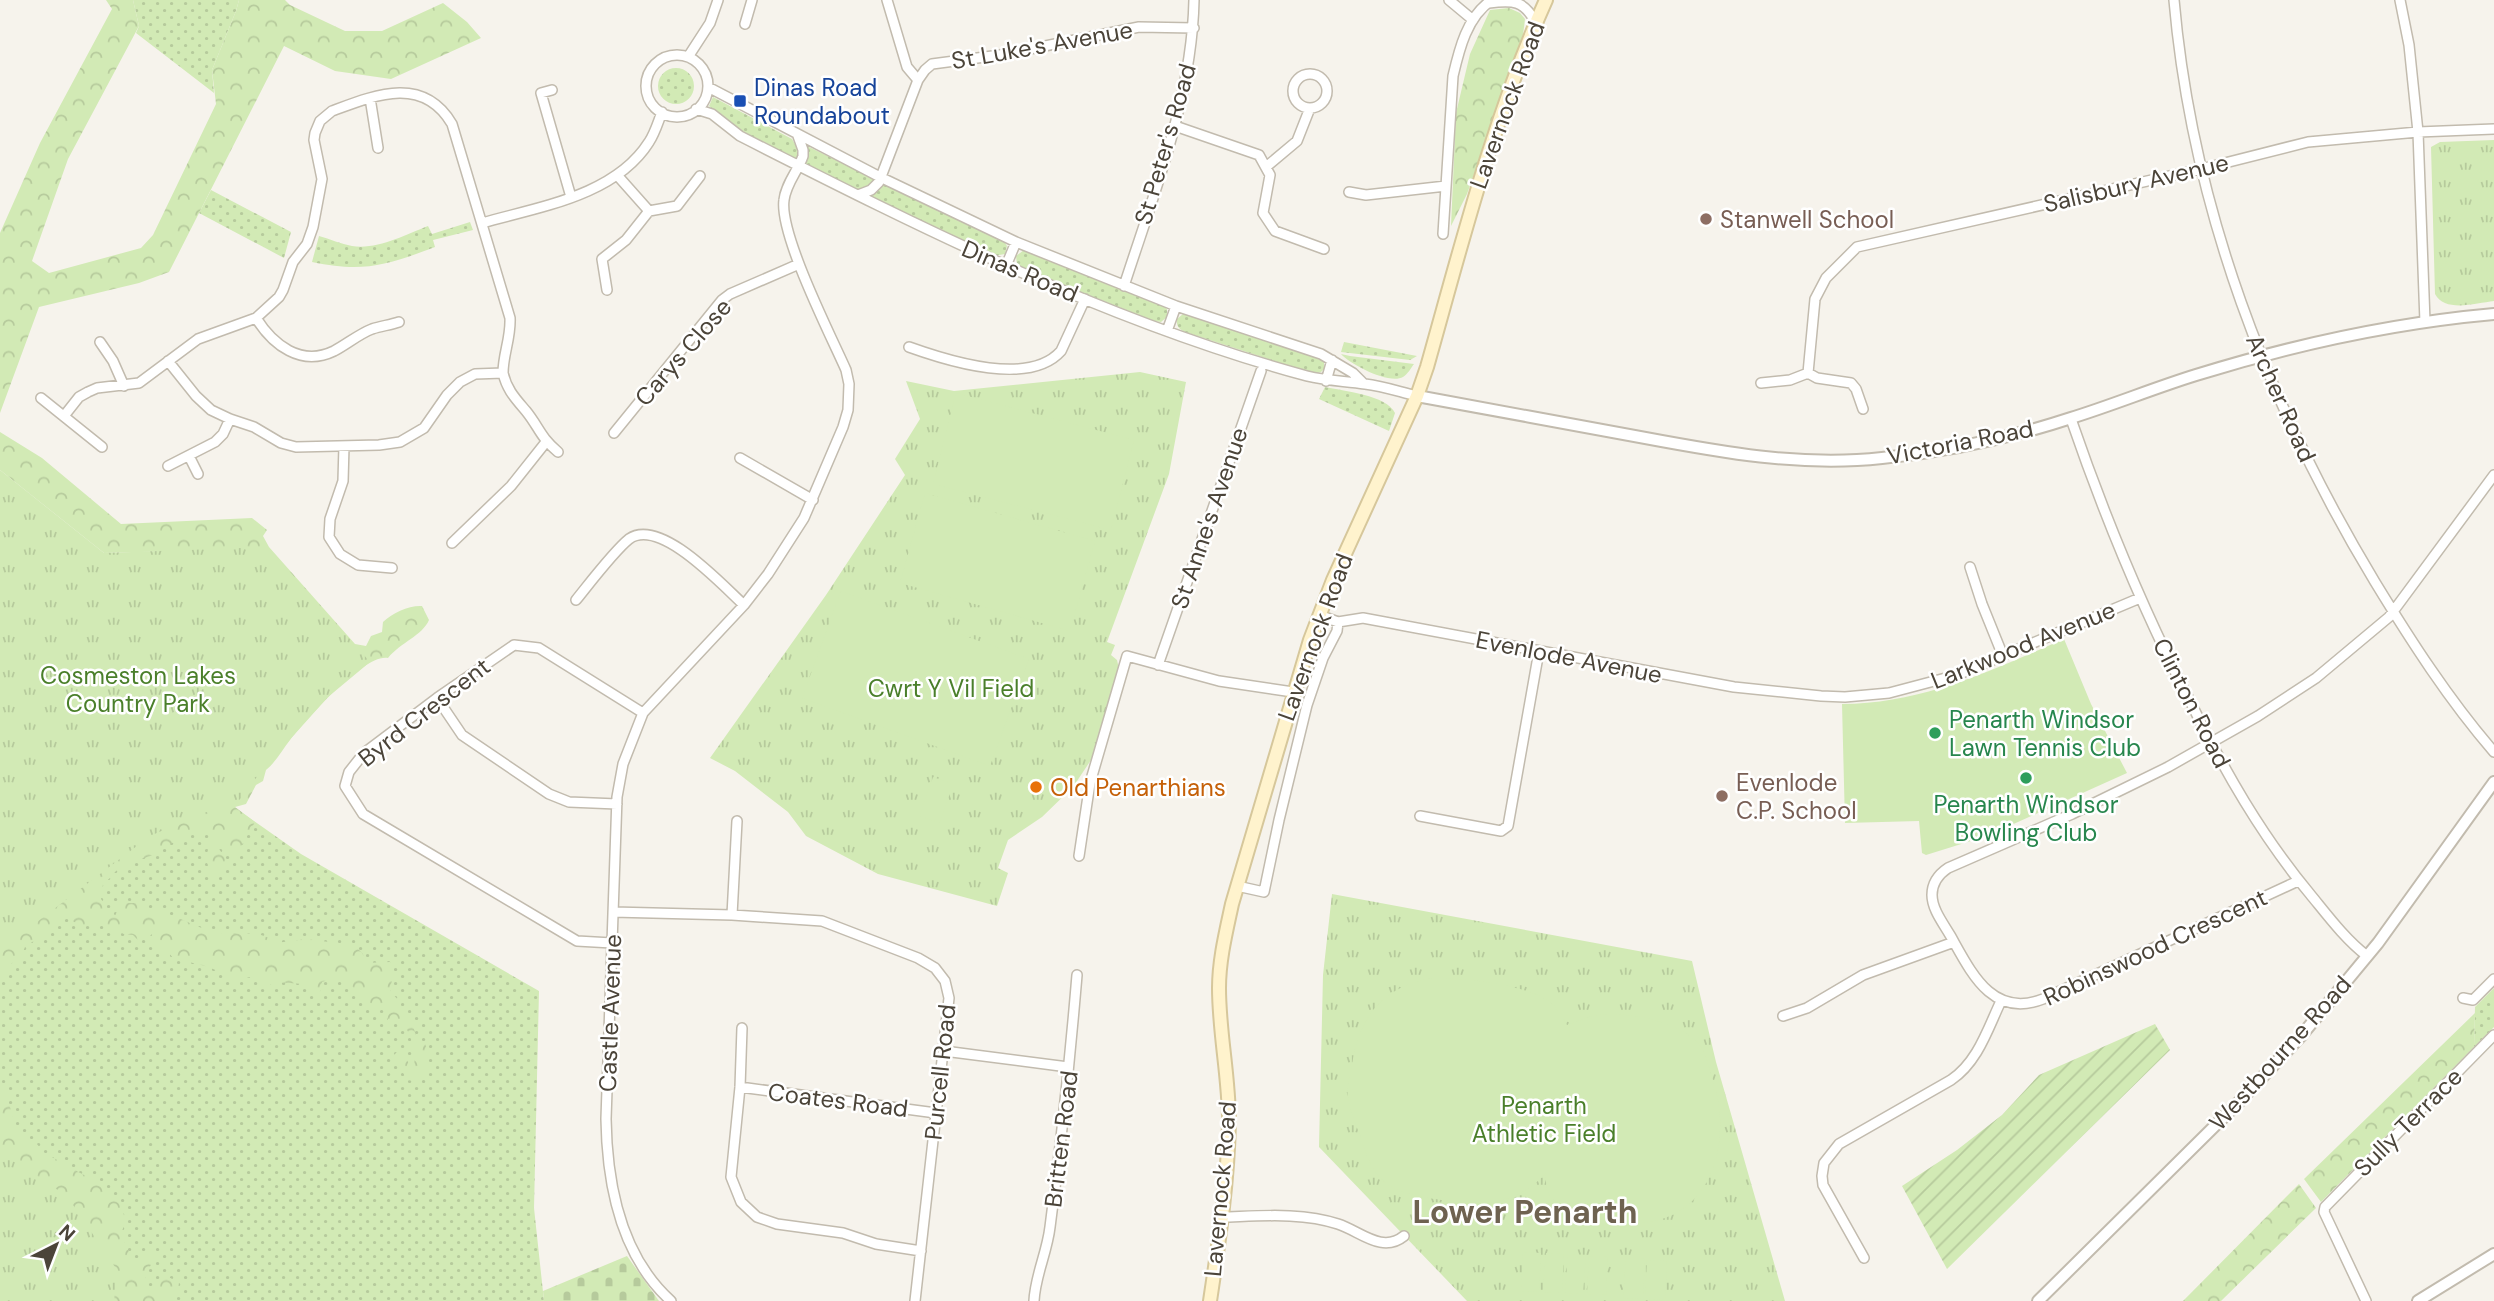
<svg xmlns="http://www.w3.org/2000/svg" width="2494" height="1301" viewBox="0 0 2494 1301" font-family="'DM Sans',sans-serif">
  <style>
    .grass { fill: url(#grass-dots) }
    .forest { fill: url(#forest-crowns) }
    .cemetery { fill: url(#cemetery-stones) }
    .park { fill: url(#park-tufts) }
    .garden { fill: url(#garden-furrows) }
    .pitch { fill: #d2eab5 }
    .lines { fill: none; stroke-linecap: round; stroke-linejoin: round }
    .minor-casing { stroke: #c2bbae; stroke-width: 12 }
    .tertiary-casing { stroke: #c2bbae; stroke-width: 14 }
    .secondary-casing { stroke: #d6c79b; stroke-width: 16 }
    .minor { stroke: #fff; stroke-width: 9 }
    .tertiary { stroke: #fff; stroke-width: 10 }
    .secondary { stroke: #fff3cd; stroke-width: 12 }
    .transit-dot { fill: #1a4fb4; stroke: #fff; stroke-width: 2.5 }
    .education-dot { fill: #8d6e63; stroke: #fff; stroke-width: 2.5 }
    .leisure-dot { fill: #2e9e5b; stroke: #fff; stroke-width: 2.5 }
    .food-dot { fill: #e8710a; stroke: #fff; stroke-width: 2.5 }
    .labels { text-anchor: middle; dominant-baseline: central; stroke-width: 5; stroke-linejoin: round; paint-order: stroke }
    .street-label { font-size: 24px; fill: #4b4439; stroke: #fff }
    .transit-label { font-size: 24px; fill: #164399; stroke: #fff; text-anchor: start }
    .education-label { font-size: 24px; fill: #785e54; stroke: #fff; text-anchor: start }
    .park-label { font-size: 24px; fill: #4a7f2a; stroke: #fff }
    .leisure-label { font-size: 24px; fill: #27864d; stroke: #fff; text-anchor: start }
    .food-label { font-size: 24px; fill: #c56008; stroke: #fff; text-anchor: start }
    .district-label { font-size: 32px; font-weight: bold; fill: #6e6250; stroke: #fff }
  </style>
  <defs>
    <pattern id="grass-dots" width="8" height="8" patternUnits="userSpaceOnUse" patternTransform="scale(1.75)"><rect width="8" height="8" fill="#d2eab5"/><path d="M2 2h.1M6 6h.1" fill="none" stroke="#b6ca9c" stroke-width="1.8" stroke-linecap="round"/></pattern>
    <pattern id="forest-crowns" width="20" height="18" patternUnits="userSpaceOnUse" patternTransform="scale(1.75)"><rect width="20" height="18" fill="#d2eab5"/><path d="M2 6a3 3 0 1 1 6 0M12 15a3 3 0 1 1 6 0" fill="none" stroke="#b6ca9c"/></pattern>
    <pattern id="cemetery-stones" width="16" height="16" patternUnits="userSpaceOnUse" patternTransform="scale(1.75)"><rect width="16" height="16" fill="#d2eab5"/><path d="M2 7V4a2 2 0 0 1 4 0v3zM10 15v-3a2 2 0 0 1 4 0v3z" fill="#b6ca9c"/></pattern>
    <pattern id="park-tufts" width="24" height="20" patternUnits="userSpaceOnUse" patternTransform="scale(1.75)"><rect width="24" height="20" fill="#d2eab5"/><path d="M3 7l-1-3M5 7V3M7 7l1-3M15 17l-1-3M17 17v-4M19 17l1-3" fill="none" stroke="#b6ca9c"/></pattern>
    <pattern id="garden-furrows" width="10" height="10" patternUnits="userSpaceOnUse" patternTransform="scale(1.75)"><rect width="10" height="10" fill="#d2eab5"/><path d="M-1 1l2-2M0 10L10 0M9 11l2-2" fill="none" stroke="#b6ca9c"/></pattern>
  </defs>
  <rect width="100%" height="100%" fill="#f6f3ec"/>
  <path class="grass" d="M133,0H239L236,11L212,70L214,93L136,33L139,26Z
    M658 86a18 18 0 1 1 36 0a18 18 0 1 1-36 0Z
    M713,97L792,139L799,151L797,160L746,134L709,106Z
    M807,146L875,179L877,181L862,190L855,189L806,164Z
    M882,184L1003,240L1007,246L1005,254L993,256L872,198L870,195Z
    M211,190L291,232L284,258L199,213Z
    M470,222L473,230L433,240L435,247C387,265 364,273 312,262L319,236C330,239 341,244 352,246C377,250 405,235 428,226L432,234Z
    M1024,250L1163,306L1167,309V317L1161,322L1154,321L1020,268L1017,265L1016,256Z
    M1183,314L1319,357L1324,361V369L1321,372L1314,374L1185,332C1179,329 1176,326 1177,319Z
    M1344,342L1417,356L1410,360L1341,352Z
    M1341,354L1350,356L1414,364C1411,368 1408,374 1403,377C1389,385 1350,364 1341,354Z
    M1325,387C1343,391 1387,395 1395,413L1389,431L1319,399Z
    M234,807L301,854L539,991L534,1208L544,1301H114L0,1152V950L117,859Z
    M2494,988V1027L2474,1047L2475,1007Z"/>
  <path class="forest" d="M106,0H133L139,26L68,159L32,261L49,273L141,248L153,235L216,104L212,70L236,11L239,0H285L290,5L345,31H382L443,3L467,22L481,38L391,79L335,71L284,46L169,272L139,283L39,307L0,413V233L40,143L112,9Z
    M1509,8L1520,13L1525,19L1523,35L1467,194L1451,226L1456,113L1470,54L1490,10Z
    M0,432L42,458L121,524L252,518L267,530L263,536L269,547L355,644L366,646L371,636L382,632L383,622C392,613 410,605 422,606L429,620C422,636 401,642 388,658C364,653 305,721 290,740C282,750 276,762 266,770L263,781L256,785L246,804L235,807L255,822L236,855L230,854L226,846L220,844L219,849L227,860L228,867L222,874L211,873L206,860L211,834C181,823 162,862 133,859C128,865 120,867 115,872C111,877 108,880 103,884L101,899L114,918L121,903H136L143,911C172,910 184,923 211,931C232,938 257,926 276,943L306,939L329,942L338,946L356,947L363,954L364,963L390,962L394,968L390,991L400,1002L403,1014L410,1019L418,1040L425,1043L428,1053L426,1070H420L421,1075L416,1081L407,1080L399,1065L391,1058L397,1052L404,1051L409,1065L414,1066C416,1056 412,1035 405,1027C401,1022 394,1022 389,1022L383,1009C369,1009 364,1000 356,990C351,985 343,981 337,977L322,982L319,996L310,993L303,984L276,982L268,986L255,976L236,980L209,967L173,958L169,953L163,955L155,946L152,934L146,940H138L133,935L124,934L105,925H80L67,918L25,947L20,959L13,962L0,978V934L218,550L104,553L0,470Z
    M2475,1013L2474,1047L2321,1202L2304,1179Z
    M0,1084C14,1100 10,1142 37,1144L43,1152L107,1188C120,1200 130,1217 121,1233L127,1249L137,1261L147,1253H156L145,1278L148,1291H154L158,1282L168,1277L179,1282L178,1292L172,1301H20L0,1254Z
    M2299,1184L2316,1208L2221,1301H2183Z"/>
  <path class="cemetery" d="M627,1256L659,1301H544L543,1291Z"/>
  <path class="park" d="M2494,140V301C2476,303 2445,313 2435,294L2431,147L2440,142Z
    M1140,372L1186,382L1169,474L1107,642L1115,645L1111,655L1117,660L1119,669L1093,757L1073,787L1042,817L1008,840L998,868L1008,873L997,906L878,874L806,836L788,812L735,771L710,758L826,595L905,475L895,459L920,419L906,381L954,391Z
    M0,470L104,553L268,547L370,662L328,697L260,773L234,807L202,813L150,836L0,950Z
    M1332,894L1692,961L1716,1062L1785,1301H1467L1319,1147L1323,975Z
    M0,1152L67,1196L117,1270L114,1301H0Z"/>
  <path class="garden" d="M2155,1024L2170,1050L1947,1269L1902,1186L1957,1150L2002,1115L2039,1075Z"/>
  <path class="pitch" d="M956,393L1134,440L1111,530L933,484Z
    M925,493L1095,541L1070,631L900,583Z
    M841,591L1029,659L990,766L802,698Z
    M2064,639L2091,704L2127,773L1987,836L1926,855L1922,853L1919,821L1845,823L1842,704C1922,704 1992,670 2064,639Z
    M933,777L953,784L940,823L920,816Z
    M1432,978C1461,978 1529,984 1551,1003C1558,1009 1563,1017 1567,1025C1576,1022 1584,1018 1593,1016C1623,1009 1693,1022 1705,1054C1711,1074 1719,1096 1720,1117C1723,1186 1683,1234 1611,1221C1591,1218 1567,1215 1552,1198C1545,1191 1546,1182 1546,1173C1522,1200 1489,1207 1454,1202C1432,1198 1406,1197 1387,1184C1372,1173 1366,1154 1361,1138C1356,1125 1350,1111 1348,1097C1346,1087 1350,1075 1352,1065C1359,1017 1382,987 1432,978Z
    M1523,1252L1541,1253L1539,1292L1521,1291Z
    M1546,1253L1564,1254L1562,1293L1543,1292Z
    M1568,1254L1586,1255L1583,1294L1565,1293Z
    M1589,1256L1608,1257L1606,1295L1587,1294Z
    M1626,1258L1645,1259L1643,1299L1623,1298Z
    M1647,1260L1667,1261L1665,1300L1645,1299Z"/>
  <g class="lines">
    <g class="minor-casing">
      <path id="minor" d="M887,0L907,67L918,80
        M1449,0L1473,20
        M2174,0C2192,207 2268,405 2375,582C2411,641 2449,700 2494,752
        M1489,3C1513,0 1524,0 1536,23
        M745,24L752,0
        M646 86a31 31 0 1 1 62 0a31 31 0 1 1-62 0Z
        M688,57L710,23L718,0
        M1293 91a17 17 0 1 1 34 0a17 17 0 1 1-34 0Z
        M708,87L880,177L1016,242L1176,306L1321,354L1353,373L1363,383
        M552,90L541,93L571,197
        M370,98L378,148
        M696,109L712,114L740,136C923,229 1108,322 1307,376C1327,381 1346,381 1365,384C1383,386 1400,392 1417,396
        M1175,126L1259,155L1270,175L1263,213L1275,231L1324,249
        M1266,167L1297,141L1310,108
        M617,175L649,211L677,206L700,176
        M1349,192L1366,195L1446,186
        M858,195L871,190L879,182L918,80L925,70L932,64L1000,55L1139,27L1194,28
        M482,223C538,207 615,196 649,142C655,133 658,122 662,112
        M1443,234L1453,76C1459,50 1467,16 1492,0
        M1006,266L1016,242
        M1124,286C1154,193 1192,98 1194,0
        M607,290L602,259L626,240L649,211
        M256,318C273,345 301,367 334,351C347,344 359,334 372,329C381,326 390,325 399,322
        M2425,322L2418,132L2494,129
        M1167,331L1176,306
        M100,342L113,361L124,386
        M909,347C948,361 1029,387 1061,351L1085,299
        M168,361L196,396L211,410L230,419L254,427L281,443L296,447L379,445L400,442L424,428L447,395L460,382L475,374L503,373C507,390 515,398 526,411C539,427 540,437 558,452
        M1326,381L1332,360
        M1761,383L1790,380L1808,373
        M41,398L102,447
        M1863,409L1856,389L1851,383L1817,378L1808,373L1815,299L1826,278L1857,247L2209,167L2308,142L2418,132L2409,45L2400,0
        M64,416L79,397L88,392L97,388L139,383L198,339L256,318L279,297L283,290L293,262L307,244L313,227L322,179L314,140L315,133L320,121L332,111C375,95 423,75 452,124L510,318C511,338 503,354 503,373
        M2071,419C2104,515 2143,610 2190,701C2224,770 2261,835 2310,894C2328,916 2345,939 2367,956
        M614,433L722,300L730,294L799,264
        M344,446L343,481L330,519L329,537L340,554L358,565L392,568
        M189,456L198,474
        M740,458L813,500
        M168,466L215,442L223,434L230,419
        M452,543L511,486L546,442
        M1970,567L1982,604L2003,656
        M576,600C589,584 614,551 629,539C660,517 721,584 744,605
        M1319,615L1338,622L1363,618L1734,687L1821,696L1845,697L1889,693L1957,675L2140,598
        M1158,665L1261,371
        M437,698L462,735L549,794L569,802L617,804
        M1420,816L1501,831L1508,826L1539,651
        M1079,856L1090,783L1127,656L1219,681L1293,692
        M2298,881L2043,999C1992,1019 1971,972 1950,935C1943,923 1932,909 1932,895C1932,883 1939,874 1948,868L2072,814L2168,767L2258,716L2316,678L2389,617L2494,475
        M1237,886L1264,892L1279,820L1307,705L1323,658L1337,631L1338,622
        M613,912L732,915L822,921L918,958L935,968L945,981L949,998L915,1301
        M732,915L737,821
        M612,943L577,941L363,814L345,786L349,772L364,753L437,698L514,645L539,648L643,713
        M2463,998L2473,1000L2494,979
        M1783,1016L1807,1008L1863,975L1954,942
        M742,1028L740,1087L731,1177L741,1202L757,1217L777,1224L843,1233L876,1244L921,1251
        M944,1051L1068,1067
        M740,1087L936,1113
        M1222,1217C1260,1216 1302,1212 1338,1224C1360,1231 1382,1254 1404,1236
        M1864,1258L1823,1185L1822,1176L1824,1163L1839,1144L1951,1080C1978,1062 1988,1028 2001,1001
        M671,1301C621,1256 607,1183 606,1119L617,797L623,764L643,713L744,605L768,574L804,518L843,427L848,410L849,384L846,370C831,336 779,234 784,200C786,183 798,171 803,156V150L798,136
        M1034,1301C1035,1276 1047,1253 1050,1227C1061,1144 1070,1059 1077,975
        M2366,1301L2324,1212L2325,1207L2494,1035"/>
    </g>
    <g class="tertiary-casing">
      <path id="tertiary" d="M1417,396C1491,409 1566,424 1640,437C1720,452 1800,467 1882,458C1946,452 2010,438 2071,418C2113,405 2154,388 2196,375C2293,345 2393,323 2494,314
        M2038,1301L2239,1102L2301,1036L2378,943L2494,782
        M2418,1301L2494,1254"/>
    </g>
    <g class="secondary-casing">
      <path id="secondary" d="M1210,1301C1219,1241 1228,1182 1229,1121C1229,1076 1219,1033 1219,988C1219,960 1226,932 1232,904L1310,640L1333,580L1417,396L1427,367C1462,243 1493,118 1546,0"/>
    </g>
    <use href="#minor" class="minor"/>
    <use href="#tertiary" class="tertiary"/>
    <use href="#secondary" class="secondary"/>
  </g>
  <rect class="transit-dot" x="733" y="94" width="14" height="14" rx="3.5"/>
  <g class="education-dot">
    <circle cx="1706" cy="219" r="7"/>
    <circle cx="1722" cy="796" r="7"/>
  </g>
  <g class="leisure-dot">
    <circle cx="1935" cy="733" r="7"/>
    <circle cx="2026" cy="778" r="7"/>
  </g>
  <circle class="food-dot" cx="1036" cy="787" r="7"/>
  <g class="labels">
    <g class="street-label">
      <text transform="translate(1042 45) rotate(-10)">St Luke's Avenue</text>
      <text transform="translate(1507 105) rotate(-70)">Lavernock Road</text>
      <text transform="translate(1165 144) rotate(-74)">St Peter's Road</text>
      <text transform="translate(2136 183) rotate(-13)">Salisbury Avenue</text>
      <text transform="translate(1020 271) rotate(23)">Dinas Road</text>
      <text transform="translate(683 352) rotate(-49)">Carys Close</text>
      <text transform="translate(2281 398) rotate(66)">Archer Road</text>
      <text transform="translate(1960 442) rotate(-11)">Victoria Road</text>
      <text transform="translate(1209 518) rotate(-71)">St Anne's Avenue</text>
      <text transform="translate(1315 637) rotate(-70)">Lavernock Road</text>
      <text transform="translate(2023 645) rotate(-22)">Larkwood Avenue</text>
      <text transform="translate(1569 657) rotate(11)">Evenlode Avenue</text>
      <text transform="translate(2192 703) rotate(63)">Clinton Road</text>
      <text transform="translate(424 712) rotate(-38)">Byrd Crescent</text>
      <text transform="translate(2155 947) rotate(-25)">Robinswood Crescent</text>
      <text transform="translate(610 1013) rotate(-88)">Castle Avenue</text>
      <text transform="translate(2280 1053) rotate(-48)">Westbourne Road</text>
      <text transform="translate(940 1072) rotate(-84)">Purcell Road</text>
      <text transform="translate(838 1100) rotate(7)">Coates Road</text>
      <text transform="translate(2408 1122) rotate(-45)">Sully Terrace</text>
      <text transform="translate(1061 1139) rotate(-83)">Britten Road</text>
      <text transform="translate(1220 1189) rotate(-85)">Lavernock Road</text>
    </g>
    <g class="transit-label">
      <text x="754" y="87">Dinas Road<tspan x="754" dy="28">Roundabout</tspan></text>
    </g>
    <g class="education-label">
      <text x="1720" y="219">Stanwell School</text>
      <text x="1736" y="782">Evenlode<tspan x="1736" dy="28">C.P. School</tspan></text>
    </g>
    <g class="park-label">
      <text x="138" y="675">Cosmeston Lakes<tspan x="138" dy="28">Country Park</tspan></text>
      <text x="951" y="688">Cwrt Y Vil Field</text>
      <text x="1544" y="1105">Penarth<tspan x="1544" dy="28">Athletic Field</tspan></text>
    </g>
    <g class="leisure-label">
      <text x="1949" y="719">Penarth Windsor<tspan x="1949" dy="28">Lawn Tennis Club</tspan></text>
      <text x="2026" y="804" text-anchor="middle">Penarth Windsor<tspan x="2026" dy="28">Bowling Club</tspan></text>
    </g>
    <g class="food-label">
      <text x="1050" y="787">Old Penarthians</text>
    </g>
    <g class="district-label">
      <text x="1525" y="1212">Lower Penarth</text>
    </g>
  </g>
  <g transform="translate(56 1245) rotate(42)" stroke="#ffffff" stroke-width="5" paint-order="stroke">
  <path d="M0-5L12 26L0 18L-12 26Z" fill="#4b4439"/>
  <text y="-10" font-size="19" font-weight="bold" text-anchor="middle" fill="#4b4439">N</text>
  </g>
</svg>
